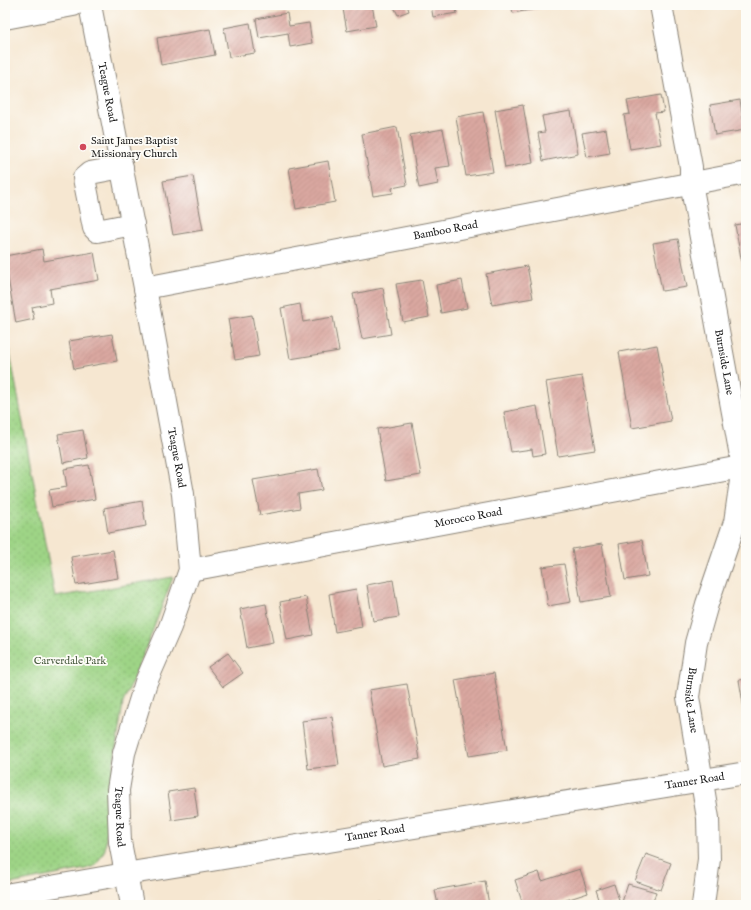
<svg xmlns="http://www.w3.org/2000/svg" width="751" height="910" viewBox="0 0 751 910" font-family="'IM FELL English',serif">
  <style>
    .park { fill: url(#park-dots); stroke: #5d7851 }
    .building { fill: url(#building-hatch) }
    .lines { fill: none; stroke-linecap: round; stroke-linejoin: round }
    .minor-casing { stroke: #898276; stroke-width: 24 }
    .major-casing { stroke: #898276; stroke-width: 24 }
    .minor { stroke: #fff; stroke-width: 22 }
    .major { stroke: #fff; stroke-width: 22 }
    .poi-dot { fill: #d1495b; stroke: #fdfcf7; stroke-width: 1.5 }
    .labels { text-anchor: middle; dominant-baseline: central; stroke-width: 3.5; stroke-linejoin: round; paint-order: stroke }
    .street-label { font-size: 11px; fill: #1c1c1c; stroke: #fdfcf7 }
    .poi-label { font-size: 11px; fill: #1c1c1c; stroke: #fdfcf7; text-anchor: start }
    .park-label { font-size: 11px; fill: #4a5c41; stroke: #fdfcf7 }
  </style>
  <defs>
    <pattern id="park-dots" width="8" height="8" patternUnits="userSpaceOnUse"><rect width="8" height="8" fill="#9ed486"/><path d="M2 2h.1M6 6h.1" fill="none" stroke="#88b573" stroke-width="1.8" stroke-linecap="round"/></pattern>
    <pattern id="building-hatch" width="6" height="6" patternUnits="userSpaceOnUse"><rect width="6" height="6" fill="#daa7a0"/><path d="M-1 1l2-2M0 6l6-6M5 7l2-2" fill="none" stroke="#ba8f89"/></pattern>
  </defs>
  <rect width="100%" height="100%" fill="#fdfcf7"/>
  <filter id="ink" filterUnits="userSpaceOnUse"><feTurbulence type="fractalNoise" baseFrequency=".025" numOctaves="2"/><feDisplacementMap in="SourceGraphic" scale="8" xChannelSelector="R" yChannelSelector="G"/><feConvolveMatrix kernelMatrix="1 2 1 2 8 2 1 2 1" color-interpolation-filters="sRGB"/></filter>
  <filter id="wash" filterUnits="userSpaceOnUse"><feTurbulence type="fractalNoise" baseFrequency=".012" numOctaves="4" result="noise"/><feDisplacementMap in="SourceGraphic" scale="16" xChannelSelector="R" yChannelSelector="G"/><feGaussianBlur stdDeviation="0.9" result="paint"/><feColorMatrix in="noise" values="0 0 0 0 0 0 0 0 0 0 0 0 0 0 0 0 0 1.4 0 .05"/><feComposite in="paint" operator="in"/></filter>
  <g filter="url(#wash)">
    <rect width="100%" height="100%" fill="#f6e7d1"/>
    <path class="park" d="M5,326L55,597L173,577L145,651L123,703L111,781L105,849L101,857L95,866L85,869L5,885Z"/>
    <g id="blocks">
      <path class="building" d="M367,5H372L376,26L347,31L343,9Z
        M393,5H407L409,11L398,15Z
        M431,5H455L457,13L433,17Z
        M511,5H542V8L513,13Z
        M287,13L289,26L309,23L312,43L290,47L288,33L259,38L256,19Z
        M250,23L255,53L229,57L224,28Z
        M210,29L215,55L161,65L157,38Z
        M661,95L664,112L655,113L661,144L630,149L624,115L630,114L627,101Z
        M740,100L745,130L715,135L710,105Z
        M523,105L533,163L505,168L495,110Z
        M571,111L578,154L543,161L538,133L545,132L542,116Z
        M483,112L493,172L466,176L456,117Z
        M397,127L407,185L392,188L393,193L373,196L362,134Z
        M443,129L450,166L435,168L438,184L419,188L410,135Z
        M606,129L610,153L587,157L582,133Z
        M328,161L335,202L296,209L289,168Z
        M193,176L203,230L173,235L163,181Z
        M746,223V275H744L735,225Z
        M678,239L687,287L662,291L653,243Z
        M42,249L44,261L94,252L99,280L50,289L52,303L32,307L34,319L16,323L5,262V256Z
        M527,266L533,298L492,305L486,274Z
        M422,280L429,317L403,322L396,284Z
        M462,280L467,308L441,313L436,285Z
        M383,288L391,334L362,339L353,294Z
        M300,304L303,322L333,317L339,351L290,359L281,308Z
        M252,315L259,356L235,360L228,319Z
        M112,334L117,361L74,369L69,341Z
        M657,345L671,421L632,428L619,352Z
        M582,376L595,450L558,456L546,382Z
        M537,406L545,454L533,456L532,449L511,452L504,412Z
        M412,423L421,475L386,481L377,429Z
        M83,430L88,458L63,463L58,434Z
        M89,465L95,499L52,507L49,490L67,487L64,469Z
        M318,469L322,490L298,494L300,508L260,515L253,480Z
        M142,501L146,526L108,533L104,508Z
        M642,540L648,576L625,580L619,544Z
        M602,544L611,597L581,602L572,549Z
        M113,550L118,578L76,585L71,557Z
        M564,564L571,602L548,606L542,567Z
        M393,580L399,617L373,621L367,585Z
        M356,589L362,627L335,632L329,594Z
        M306,597L313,635L287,640L280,602Z
        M266,604L273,643L247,648L240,609Z
        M228,653L243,673L223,687L208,667Z
        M494,673L507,750L469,756L455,680Z
        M746,679V715H745L739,680Z
        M407,684L420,759L382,766L369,690Z
        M332,717L339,765L308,769L302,721Z
        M194,788L198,816L172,820L168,792Z
        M646,854L671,863L661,890L635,881Z
        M580,869L588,893L551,905H523L515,880L539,872L542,881Z
        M485,881L489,905H438L435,890Z
        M614,884L620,903L615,905H601L596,890Z
        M628,884L656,892L652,905H621Z
        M381,902V905H370V904Z"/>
    </g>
  </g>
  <g filter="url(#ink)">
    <use href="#blocks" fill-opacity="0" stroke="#898276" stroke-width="1"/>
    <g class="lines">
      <g class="minor-casing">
        <g id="minor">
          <path id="s1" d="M90,5L145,288L183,494L190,570L170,627L146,682L124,753L118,790L120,842L132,905"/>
          <path id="s2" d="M661,5L691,167V183L743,467L735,522L707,604L696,643L688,697L708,818L709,859L703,905"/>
          <path d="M5,18L73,5"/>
          <path d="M122,167L90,173L84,178L94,228L97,231L133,224"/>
          <path id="s3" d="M145,288L746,173"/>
          <path id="s4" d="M190,570L746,466"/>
        </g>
      </g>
      <g class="major-casing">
        <g id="major">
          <path id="s5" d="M5,895L125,874L746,773"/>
        </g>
      </g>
      <use href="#minor" class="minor"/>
      <use href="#major" class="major"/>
    </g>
  </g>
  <circle class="poi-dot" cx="83" cy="147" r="4"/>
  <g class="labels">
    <g class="street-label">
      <text stroke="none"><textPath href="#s1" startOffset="89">Teague Road</textPath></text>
      <text stroke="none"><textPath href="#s3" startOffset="306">Bamboo Road</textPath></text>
      <text stroke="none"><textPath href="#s2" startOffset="363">Burnside Lane</textPath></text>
      <text stroke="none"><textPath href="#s1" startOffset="461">Teague Road</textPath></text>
      <text stroke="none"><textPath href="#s4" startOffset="283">Morocco Road</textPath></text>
      <text stroke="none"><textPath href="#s2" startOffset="710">Burnside Lane</textPath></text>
      <text stroke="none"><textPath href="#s5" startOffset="699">Tanner Road</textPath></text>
      <text stroke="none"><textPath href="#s1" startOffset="833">Teague Road</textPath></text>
      <text stroke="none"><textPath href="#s5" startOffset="375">Tanner Road</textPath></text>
    </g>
    <g class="poi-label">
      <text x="91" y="141">Saint James Baptist<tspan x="91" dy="13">Missionary Church</tspan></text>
    </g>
    <g class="park-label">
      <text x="70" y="661">Carverdale Park</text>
    </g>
  </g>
  <rect width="751" height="910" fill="none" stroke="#fdfcf7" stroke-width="20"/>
</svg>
